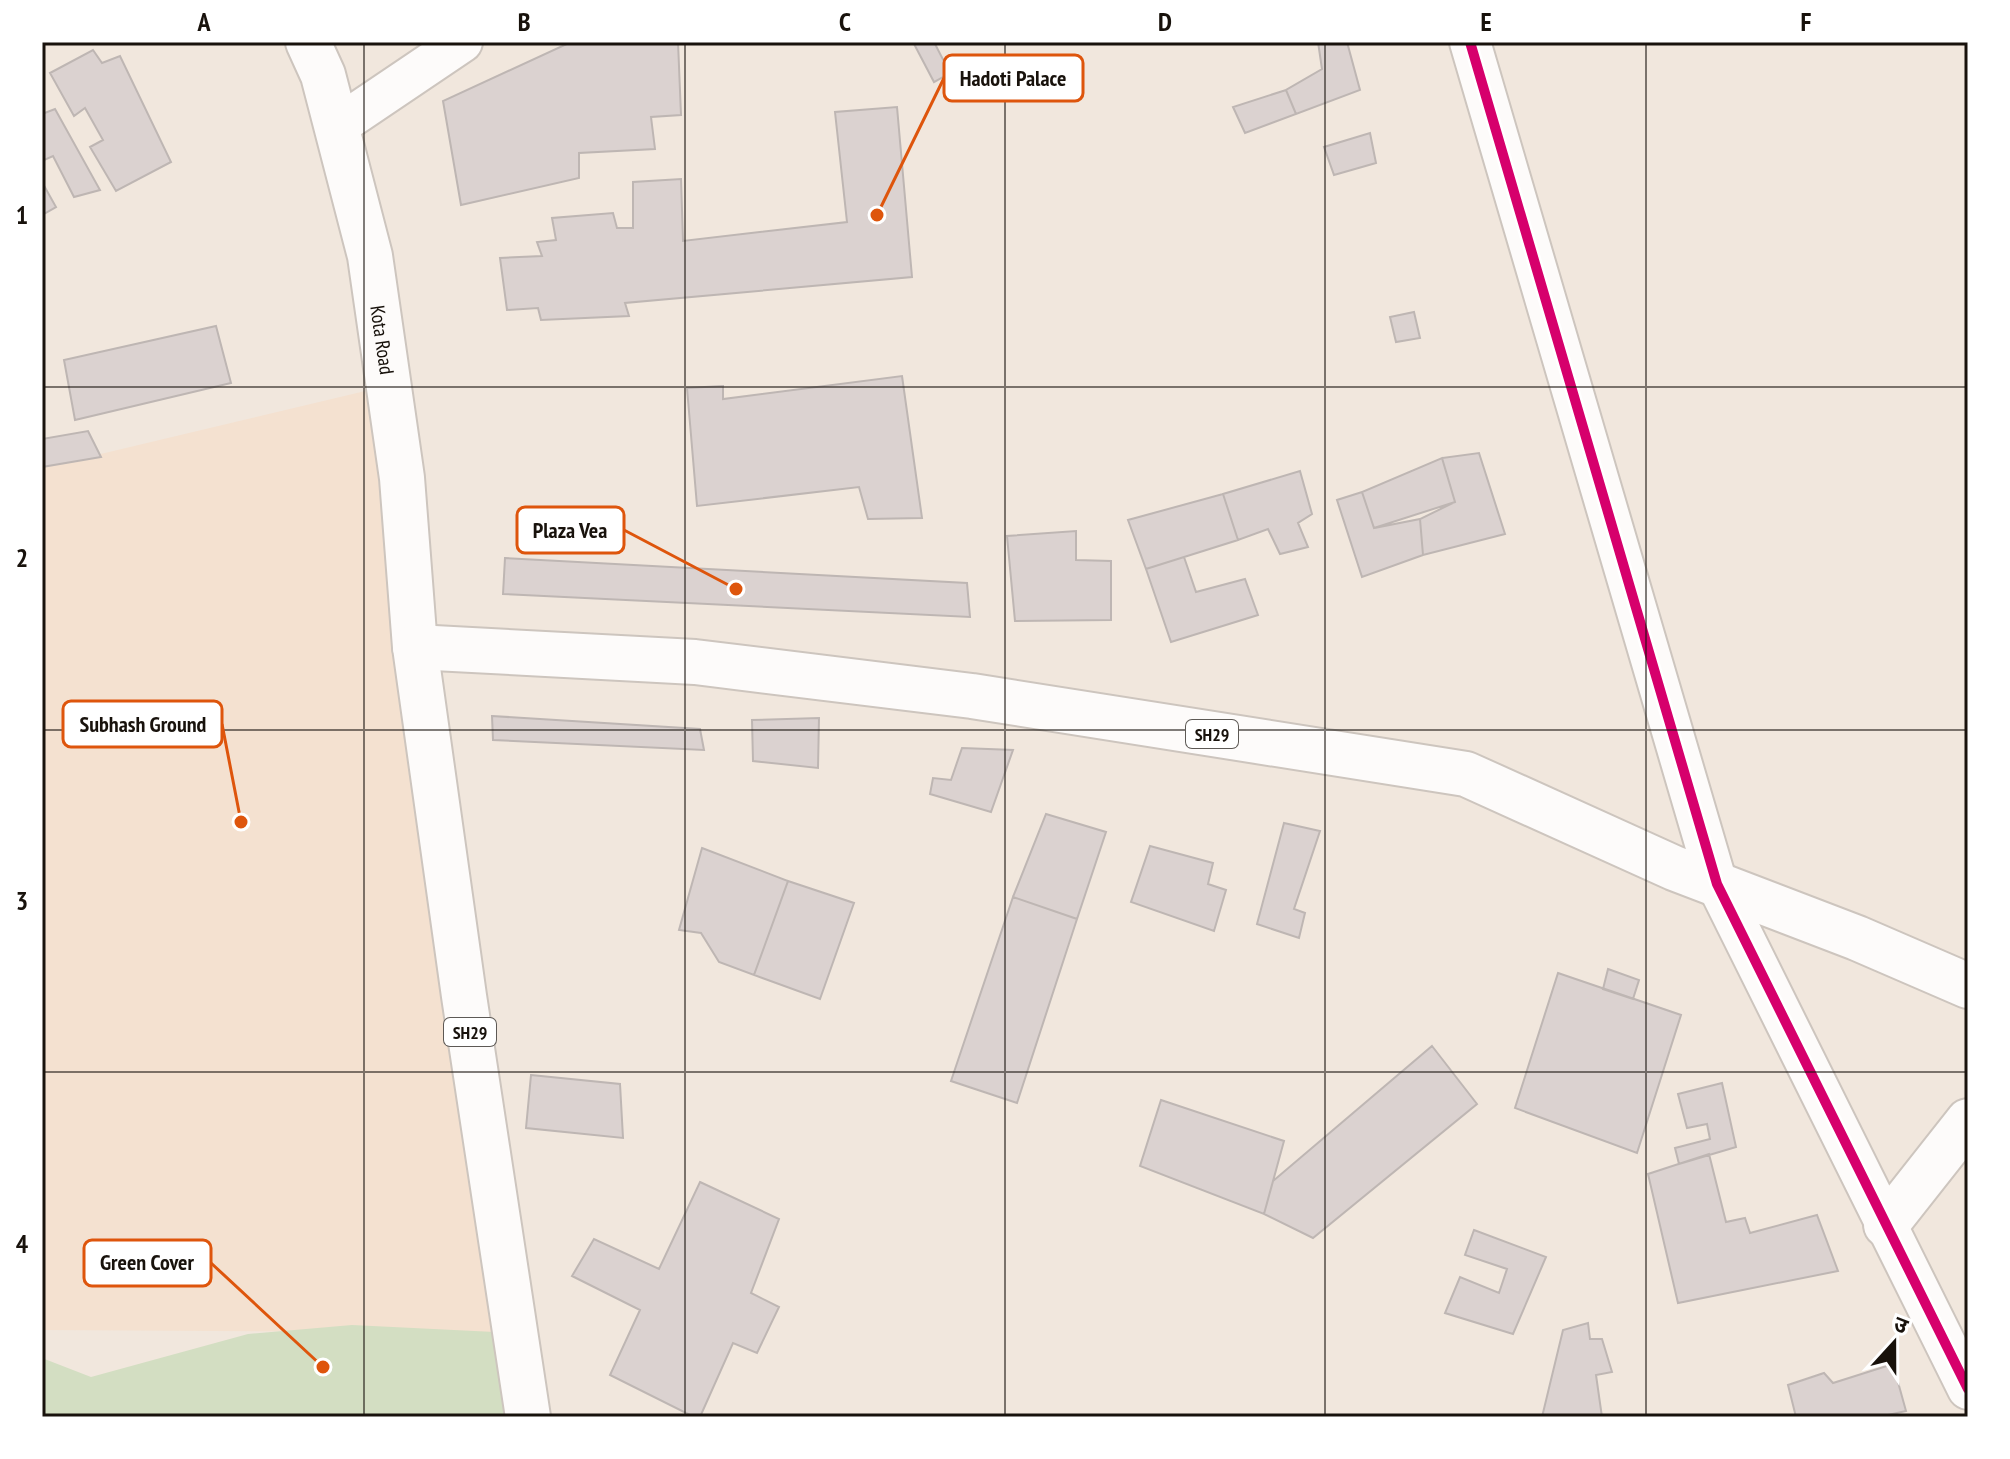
<svg xmlns="http://www.w3.org/2000/svg" width="2010" height="1459" viewBox="0 0 2010 1459" font-family="'PT Sans Narrow','Noto Sans Devanagari',sans-serif">
  <style>
    .built { fill: #f4e1d0 }
    .green { fill: #d3dec2 }
    .building { fill: #dbd2d0; stroke: #beb6b3; stroke-width: 2 }
    .lines { fill: none; stroke-linecap: round; stroke-linejoin: round }
    .minor-casing { stroke: #cdc5be; stroke-width: 44 }
    .major-casing { stroke: #cdc5be; stroke-width: 48 }
    .minor { stroke: #fdfbfa; stroke-width: 40 }
    .major { stroke: #fdfbfa; stroke-width: 44 }
    .cycleway-casing { stroke: #fff; stroke-width: 15 }
    .cycleway { stroke: #d6006c; stroke-width: 10 }
    .grid { fill: none; stroke: #18120c; stroke-width: 2; stroke-opacity: 0.55 }
    .labels { text-anchor: middle; dominant-baseline: central; stroke-width: 8; stroke-linejoin: round; paint-order: stroke }
    .shield { fill: #fff; stroke: #5d5955; stroke-width: 2 }
    .shield-label { font-size: 18px; font-weight: bold; fill: #18120c }
    .street-label { font-size: 20px; fill: #18120c; stroke: #fff }
    .leader { fill: none; stroke: #de550c; stroke-width: 3 }
    .callout-dot { fill: #de550c; stroke: #fff; stroke-width: 3 }
    .callout { fill: #fff; stroke: #de550c; stroke-width: 3 }
    .callout-label { font-size: 22px; text-anchor: middle; font-weight: bold; fill: #18120c }
    .neatline { fill: none; stroke: #18120c; stroke-width: 3 }
    .grid-label { font-size: 26px; text-anchor: middle; font-weight: bold; fill: #18120c }
  </style>
  <rect width="100%" height="100%" fill="#f1e7dd"/>
  <path class="built" d="M382,387L516,1333L42,1330V468Z"/>
  <path class="green" d="M352,1325L516,1333L528,1417H42V1358L91,1377L248,1334Z"/>
  <path class="building" d="M571,42H678L681,115L651,117L655,149L579,153V178L461,205L443,101Z
    M913,42H934L950,73L934,82Z
    M1318,42H1347L1360,90L1296,114L1286,90L1322,69Z
    M93,50L102,63L120,56L171,162L116,191L90,147L103,140L85,108L74,116L50,73Z
    M1286,90L1296,114L1245,133L1233,107Z
    M897,107L912,277L625,303L629,316L541,320L538,308L507,310L500,258L542,256L537,242L556,240L552,218L613,213L617,228H633V182L681,179L683,241L847,222L835,112Z
    M55,109L100,190L74,197L53,156L42,161V114Z
    M1370,133L1376,163L1334,175L1324,147Z
    M42,182L56,207L42,215Z
    M1414,312L1420,338L1396,342L1390,317Z
    M216,326L231,383L75,420L64,360Z
    M902,376L922,518L868,519L859,487L697,506L687,388L723,386V399Z
    M88,431L101,457L42,467V439Z
    M1479,453L1505,534L1423,555L1420,519L1455,502L1442,458Z
    M1442,458L1455,502L1374,528L1362,492Z
    M1300,471L1312,514L1298,523L1308,547L1280,554L1268,529L1238,540L1223,494Z
    M1362,492L1374,528L1420,519L1423,555L1362,577L1337,500Z
    M1223,494L1238,540L1146,569L1128,520Z
    M1076,531V560L1111,561V620L1015,621L1007,536Z
    M1184,557L1196,592L1245,579L1258,615L1171,642L1146,569Z
    M505,558L967,583L970,617L503,594Z
    M492,716L700,729L704,750L493,740Z
    M819,718L818,768L753,761L752,720Z
    M962,748L1013,750L991,812L930,794L933,778L951,780Z
    M1046,814L1106,832L1077,919L1013,897Z
    M1284,823L1320,831L1294,909L1305,913L1299,938L1257,924Z
    M1150,846L1213,863L1208,884L1226,890L1214,931L1131,902Z
    M702,848L788,881L754,975L719,962L701,933L679,930Z
    M788,881L854,903L820,999L754,975Z
    M1013,897L1077,919L1017,1103L951,1081Z
    M1608,969L1639,980L1633,999L1603,989Z
    M1558,973L1681,1015L1637,1153L1515,1108Z
    M1432,1046L1477,1104L1313,1238L1264,1214L1273,1181Z
    M531,1075L620,1084L623,1138L526,1128Z
    M1722,1083L1736,1147L1679,1164L1675,1148L1710,1139L1707,1124L1687,1128L1678,1094Z
    M1161,1100L1284,1141L1264,1214L1140,1166Z
    M1709,1154L1726,1222L1745,1218L1750,1233L1817,1215L1838,1271L1678,1303L1648,1174Z
    M700,1182L779,1219L751,1293L779,1307L757,1353L733,1343L700,1417H694L610,1375L640,1310L572,1276L594,1239L659,1269Z
    M1474,1230L1546,1257L1513,1334L1445,1313L1460,1277L1499,1293L1507,1269L1465,1255Z
    M1588,1323L1590,1339H1602L1612,1372L1596,1375L1602,1417H1542L1563,1330Z
    M1893,1364L1906,1411L1879,1417H1796L1788,1385L1824,1373L1833,1383Z"/>
  <g class="lines">
    <g class="minor-casing">
      <path id="minor" d="M1470,42L1717,884L1968,1389
        M336,127L462,42"/>
    </g>
    <g class="major-casing">
      <g id="major">
        <path id="s1" d="M308,42L323,75L370,256L402,478L415,647L464,996L528,1417"/>
        <path d="M415,647L695,662L972,696L1466,774L1674,868L1857,938L1968,986"/>
        <path d="M1886,1225L1968,1121"/>
      </g>
    </g>
    <use href="#minor" class="minor"/>
    <use href="#major" class="major"/>
    <g class="cycleway-casing">
      <path id="cycleway" d="M1470,42L1717,884L1968,1389"/>
    </g>
    <use href="#cycleway" class="cycleway"/>
  </g>
  <path class="grid" d="M364,42V1417M685,42V1417M1005,42V1417M1325,42V1417M1646,42V1417M42,387H1968M42,730H1968M42,1072H1968"/>
  <g class="labels">
    <g class="shield">
      <rect x="1186" y="720" width="52" height="28" rx="6"/>
      <rect x="444" y="1018" width="52" height="28" rx="6"/>
    </g>
    <g class="shield-label">
      <text x="1212" y="734">SH29</text>
      <text x="470" y="1032">SH29</text>
    </g>
    <g class="street-label">
      <text stroke="none"><textPath href="#s1" startOffset="308">Kota Road</textPath></text>
    </g>
  </g>
  <path class="leader" d="M877 215L944 78M736 589L624 530M241 822L222 724M323 1367L211 1263"/>
  <g class="callout-dot">
    <circle cx="877" cy="215" r="8"/>
    <circle cx="736" cy="589" r="8"/>
    <circle cx="241" cy="822" r="8"/>
    <circle cx="323" cy="1367" r="8"/>
  </g>
  <g class="callout">
    <rect x="944" y="55" width="139" height="46" rx="8"/>
    <rect x="517" y="507" width="107" height="46" rx="8"/>
    <rect x="63" y="701" width="159" height="46" rx="8"/>
    <rect x="84" y="1240" width="127" height="46" rx="8"/>
  </g>
  <g class="callout-label">
    <text x="1013" y="86">Hadoti Palace</text>
    <text x="570" y="538">Plaza Vea</text>
    <text x="143" y="732">Subhash Ground</text>
    <text x="147" y="1270">Green Cover</text>
  </g>
  <rect width="2010" height="1459" fill="none" stroke="#ffffff" stroke-width="88"/>
  <g transform="translate(1894 1343) rotate(21)" stroke="#ffffff" stroke-width="6" paint-order="stroke">
  <path d="M0-6L14 30L0 20L-14 30Z" fill="#18120c"/>
  <text y="-12" font-size="22" font-weight="bold" text-anchor="middle" fill="#18120c">उ</text>
  </g>
  <rect x="44" y="44" width="1922" height="1371" class="neatline"/>
  <g class="grid-label">
    <text x="204" y="31">A</text>
    <text x="524" y="31">B</text>
    <text x="845" y="31">C</text>
    <text x="1165" y="31">D</text>
    <text x="1486" y="31">E</text>
    <text x="1806" y="31">F</text>
    <text x="22" y="224">1</text>
    <text x="22" y="567">2</text>
    <text x="22" y="910">3</text>
    <text x="22" y="1253">4</text>
  </g>
</svg>
